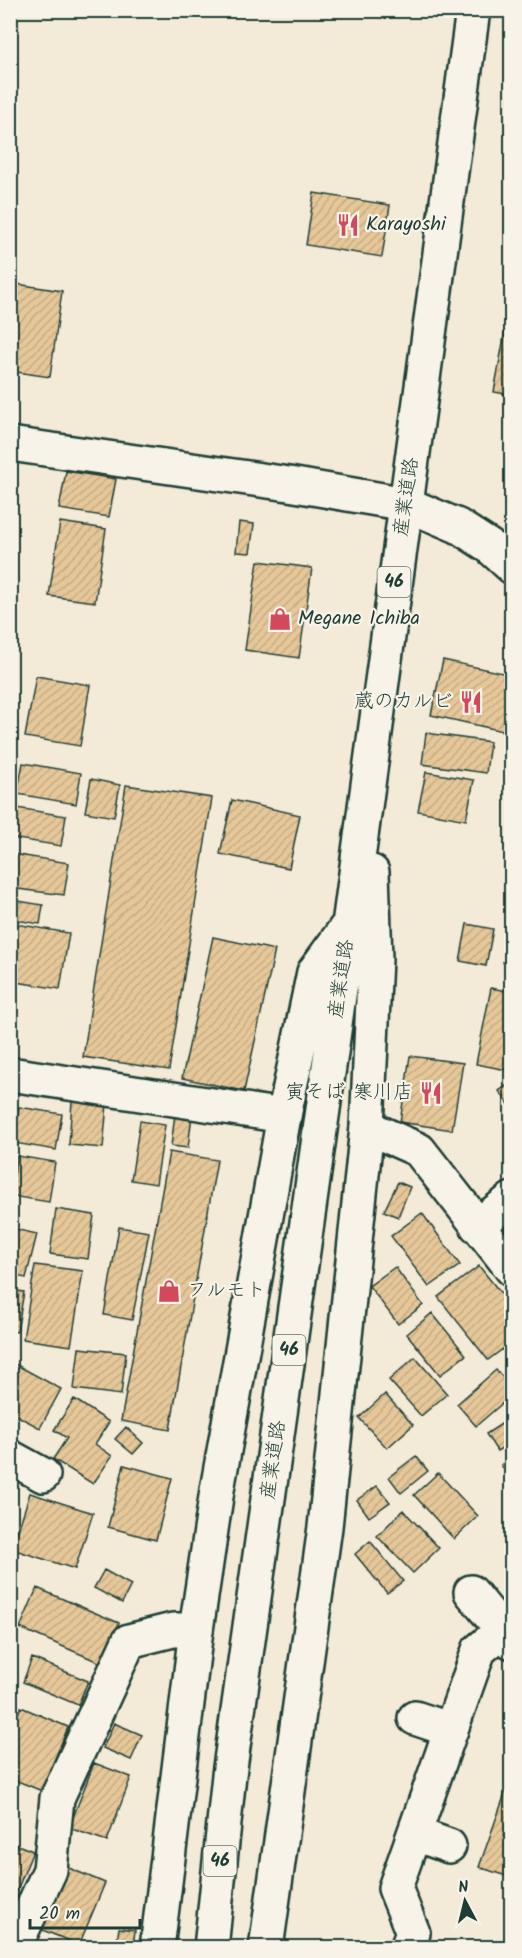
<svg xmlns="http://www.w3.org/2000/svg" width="522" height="1958" viewBox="0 0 522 1958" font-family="Kalam,'Klee One',sans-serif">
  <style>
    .building { fill: url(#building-hatch); stroke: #1f3d34; stroke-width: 1.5 }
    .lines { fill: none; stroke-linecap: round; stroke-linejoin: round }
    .minor-casing { stroke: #1f3d34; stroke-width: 38 }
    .major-casing { stroke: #1f3d34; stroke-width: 38 }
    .minor { stroke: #f7f3e8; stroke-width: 33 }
    .major { stroke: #f7f3e8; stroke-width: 33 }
    .labels { text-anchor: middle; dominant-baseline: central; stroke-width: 4.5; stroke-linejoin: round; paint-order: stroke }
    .shield { fill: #f7f3e8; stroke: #60746a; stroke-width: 1.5 }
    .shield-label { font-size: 18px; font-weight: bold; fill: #1f3d34 }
    .poi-label { font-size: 20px; fill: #1f3d34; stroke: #f7f3e8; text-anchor: start }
    .street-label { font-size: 20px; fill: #1f3d34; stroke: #f7f3e8 }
  </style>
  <defs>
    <pattern id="building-hatch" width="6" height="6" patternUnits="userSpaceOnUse" patternTransform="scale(1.5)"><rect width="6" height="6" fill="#e6c799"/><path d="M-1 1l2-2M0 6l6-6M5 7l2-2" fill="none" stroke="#c5ac84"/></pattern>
  </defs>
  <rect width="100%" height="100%" fill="#f4ead8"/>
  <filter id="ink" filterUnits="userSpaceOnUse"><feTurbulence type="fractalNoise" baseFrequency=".0167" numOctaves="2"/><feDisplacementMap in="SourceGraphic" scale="12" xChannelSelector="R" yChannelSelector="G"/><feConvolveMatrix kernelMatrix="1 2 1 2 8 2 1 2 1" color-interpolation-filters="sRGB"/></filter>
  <g filter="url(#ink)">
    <path class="building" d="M314,193L390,205L382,257L306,245Z
      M10,283L62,291L50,377L10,371Z
      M510,304H512V395L494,392Z
      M66,471L116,479L109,517L59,509Z
      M60,522L106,529L95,602L49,596Z
      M239,522L254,524L250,553L236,552Z
      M258,561L312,568L299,658L245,650Z
      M443,660L512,675V690L503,731L431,715Z
      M36,676L90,685L80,746L25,737Z
      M426,733L490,742L486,773L422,764Z
      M23,763L81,773L76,804L17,794Z
      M426,772L474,780L466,820L418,811Z
      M91,779L120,785L114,817L85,812Z
      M126,785L212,798L169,1070L83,1057Z
      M232,800L300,815L289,868L220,854Z
      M17,808L66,816L61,846L11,838Z
      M12,854L69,863L64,895L10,888Z
      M512,878V913L507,912Z
      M18,901L43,905L40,924L15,920Z
      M10,923L69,933L60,989L10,981Z
      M467,924L493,929L486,966L460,961Z
      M213,937L275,950L244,1091L182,1078Z
      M512,955V971L511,972L503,962Z
      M491,988L512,992V1071L476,1064Z
      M410,1056L463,1063L452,1130L400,1122Z
      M512,1082V1108L499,1091Z
      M72,1101L107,1104L103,1148L69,1145Z
      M19,1107L62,1114L56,1150L14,1143Z
      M175,1114L192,1115L188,1148L171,1146Z
      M140,1121L165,1125L156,1184L131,1180Z
      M169,1152L217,1160L170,1430L121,1421Z
      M17,1156L55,1162L49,1202L11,1196Z
      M398,1182L410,1187L398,1217L384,1211Z
      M56,1209L94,1215L88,1259L50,1254Z
      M422,1213L460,1265L429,1287L391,1236Z
      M512,1216V1240L500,1225Z
      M119,1227L149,1232L132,1320L104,1315Z
      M10,1228L37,1234L26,1278L10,1275Z
      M35,1265L83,1271L71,1346L23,1339Z
      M479,1266L512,1307V1342L488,1360L438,1297Z
      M395,1267L423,1305L398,1324L369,1286Z
      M10,1290L24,1292L17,1332L10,1331Z
      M432,1313L466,1355L440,1375L407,1334Z
      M79,1348L126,1353L121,1395L74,1389Z
      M512,1352V1368L504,1358Z
      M415,1357L447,1394L421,1416L389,1380Z
      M13,1363L61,1389L40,1428L10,1412V1368Z
      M496,1370L512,1387V1395L476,1426L457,1404Z
      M385,1394L413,1425L387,1448L359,1418Z
      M74,1399L109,1422L95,1444L112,1456L93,1484L53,1459L67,1438L54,1430Z
      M512,1417V1442L497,1451L486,1434Z
      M126,1427L143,1443L133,1454L115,1439Z
      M416,1456L428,1471L401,1493L389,1477Z
      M512,1457V1479L501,1465Z
      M124,1465L172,1478L156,1540L108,1527Z
      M438,1473L478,1516L454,1539L414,1495Z
      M377,1486L390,1502L369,1517L357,1500Z
      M30,1493L93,1513L75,1569L12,1549Z
      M403,1510L439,1548L413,1573L377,1536Z
      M370,1541L403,1581L387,1593L355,1554Z
      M104,1570L131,1585L122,1603L94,1588Z
      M37,1588L119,1623L101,1663L20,1628Z
      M32,1658L88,1681L78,1705L23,1682Z
      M21,1707L68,1727L42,1791L10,1778V1732Z
      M114,1723L142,1735L131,1760L103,1748Z
      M94,1763L131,1777L107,1841L69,1828Z
      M512,1774V1878L479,1867Z
      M10,1842L33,1851L16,1893L10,1891Z
      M64,1866L105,1883L79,1945L38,1928Z
      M119,1928L135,1930L133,1948H116Z"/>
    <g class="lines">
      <g class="minor-casing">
        <path id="minor" d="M10,444L289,484L406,504L458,526L489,546L512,567
          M10,1074L284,1116
          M367,1127L419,1150L512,1269
          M477,1226L512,1199
          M10,1457L43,1475
          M471,1592L512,1642
          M415,1718L451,1730
          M415,1834L449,1846
          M14,1948L50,1870L57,1798L129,1641L173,1630H196
          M407,1948L413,1933L395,1888L479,1650L502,1631"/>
      </g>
      <g class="major-casing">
        <path id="major" d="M157,1948L196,1630L217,1490L284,1116L314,972L346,928
          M211,1948L229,1775L349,925L473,10
          M266,1948L325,1527L367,1127L375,959L372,872"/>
      </g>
      <use href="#minor" class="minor"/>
      <use href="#major" class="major"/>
    </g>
  </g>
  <defs>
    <g id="restaurant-bare" transform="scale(1.8)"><path d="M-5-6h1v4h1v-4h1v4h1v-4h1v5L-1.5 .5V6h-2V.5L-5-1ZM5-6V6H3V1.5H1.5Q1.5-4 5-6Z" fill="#d1495b" stroke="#f7f3e8" stroke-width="2.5" paint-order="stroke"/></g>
    <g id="shop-bare" transform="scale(1.8)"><path d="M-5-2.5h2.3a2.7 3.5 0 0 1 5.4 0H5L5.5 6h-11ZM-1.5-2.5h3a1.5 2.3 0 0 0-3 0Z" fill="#d1495b" stroke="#f7f3e8" stroke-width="2.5" paint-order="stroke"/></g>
  </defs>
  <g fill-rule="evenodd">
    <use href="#restaurant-bare" x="348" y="225"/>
    <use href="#shop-bare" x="280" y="619"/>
    <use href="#restaurant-bare" x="471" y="702"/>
    <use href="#restaurant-bare" x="431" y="1093"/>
    <use href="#shop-bare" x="169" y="1291"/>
  </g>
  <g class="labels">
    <g class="shield">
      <rect x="377.5" y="567" width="33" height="30" rx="4.5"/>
      <rect x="272.5" y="1335" width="33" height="30" rx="4.5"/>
      <rect x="203.5" y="1846" width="33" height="30" rx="4.5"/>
    </g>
    <g class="shield-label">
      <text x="394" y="582">46</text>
      <text x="289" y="1350">46</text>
      <text x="220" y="1861">46</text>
    </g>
    <g class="poi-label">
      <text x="366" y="225">Karayoshi</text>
      <text x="298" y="619">Megane Ichiba</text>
      <text x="453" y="702" text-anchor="end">蔵のカルビ</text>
      <text x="413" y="1093" text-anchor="end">寅そば 寒川店</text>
      <text x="187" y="1291">フルモト</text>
    </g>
    <g class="street-label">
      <text transform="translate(407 497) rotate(-82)">産業道路</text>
      <text transform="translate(342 979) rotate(-82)">産業道路</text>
      <text transform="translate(274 1460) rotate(-82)">産業道路</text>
    </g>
  </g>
  <rect width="522" height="1958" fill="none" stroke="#f7f3e8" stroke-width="36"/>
  <rect x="18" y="18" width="486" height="1922" fill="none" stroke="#1f3d34" stroke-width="2" filter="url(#ink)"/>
  <g transform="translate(465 1901) rotate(353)" stroke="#f7f3e8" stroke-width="4.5" paint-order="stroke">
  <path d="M0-4.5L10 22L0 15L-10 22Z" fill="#1f3d34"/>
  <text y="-9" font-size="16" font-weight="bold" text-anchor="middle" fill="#1f3d34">N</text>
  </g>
  <path d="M30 1919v9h110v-9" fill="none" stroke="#1f3d34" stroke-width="3"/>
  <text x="39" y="1919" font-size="18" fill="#1f3d34" stroke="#f7f3e8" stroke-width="4.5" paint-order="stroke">20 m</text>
</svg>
